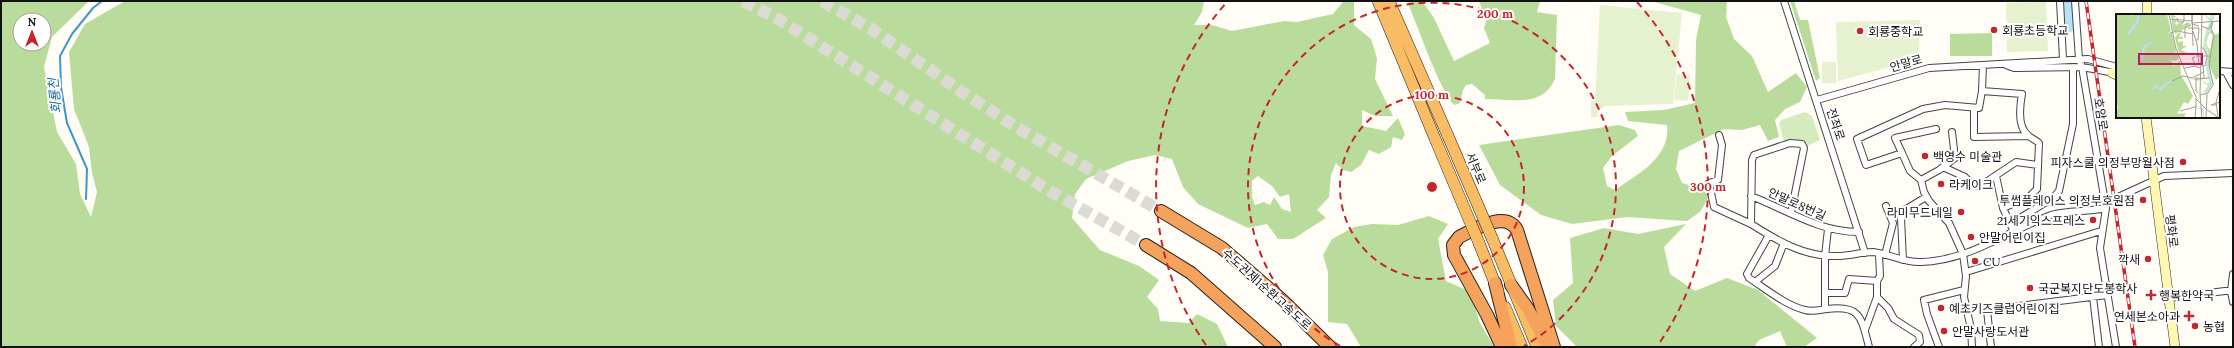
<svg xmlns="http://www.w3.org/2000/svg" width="2234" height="348" viewBox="0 0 2234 348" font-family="Lora,'Noto Sans KR',serif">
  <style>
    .green { fill: #d5ebbd }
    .forest { fill: #b9dc9c; fill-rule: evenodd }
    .pitch { fill: #e6f2cf }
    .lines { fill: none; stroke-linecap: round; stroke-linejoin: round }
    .stream { stroke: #3f96cf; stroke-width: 2 }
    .river { stroke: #b9e0f7; stroke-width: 11 }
    .motorway-tunnel { stroke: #dbdad3; stroke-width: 12; stroke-dasharray: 12 6; stroke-linecap: butt }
    .minor-casing { stroke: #444; stroke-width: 8 }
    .secondary-casing { stroke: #333; stroke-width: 10 }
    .trunk-casing { stroke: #222; stroke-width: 12 }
    .motorway-casing { stroke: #222; stroke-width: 14 }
    .minor { stroke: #fff; stroke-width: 6 }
    .secondary { stroke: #fff6b0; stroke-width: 9 }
    .trunk { stroke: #f7bc64; stroke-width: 11 }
    .motorway { stroke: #f5a25d; stroke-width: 12 }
    .rail-casing { stroke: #c4262e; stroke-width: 3.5 }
    .rail { stroke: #fff; stroke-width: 2; stroke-dasharray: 6; stroke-linecap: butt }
    .trunk-bridge-casing { stroke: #222; stroke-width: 12; stroke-linecap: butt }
    .trunk-bridge { stroke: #f7bc64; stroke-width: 11 }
    .ring { fill: none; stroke: #c4262e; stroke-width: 2; stroke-dasharray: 7 5 }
    .poi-dot { fill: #c4262e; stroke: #fff; stroke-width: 1.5 }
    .labels { text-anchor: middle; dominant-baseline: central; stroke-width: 4; stroke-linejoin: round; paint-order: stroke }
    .poi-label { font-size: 12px; fill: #111; stroke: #fff; text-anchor: start }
    .street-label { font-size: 12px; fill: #111; stroke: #fff }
    .water-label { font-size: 13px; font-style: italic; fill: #1768a6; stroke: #fff }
    .inset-river { fill: none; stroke: #b9e0f7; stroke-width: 2 }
    .inset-road { fill: none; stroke: #a09f9a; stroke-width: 1 }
    .view { fill: #c2185b; fill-opacity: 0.15; stroke: #c2185b; stroke-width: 2 }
    .inset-edge { fill: none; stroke: #111; stroke-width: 2 }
    .centre { fill: #c4262e; stroke: #fff; stroke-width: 2 }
    .ring-label { font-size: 12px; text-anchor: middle; font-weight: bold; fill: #c4262e; stroke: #fff; stroke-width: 4; stroke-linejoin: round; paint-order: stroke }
  </style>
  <rect width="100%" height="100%" fill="#fffdf5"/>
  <path class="green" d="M1805,112L1812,116L1820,140L1807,146L1803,141C1796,139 1791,139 1784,141L1779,123L1781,120Z"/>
  <path class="forest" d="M1,1H89L52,37L44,67L57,132L76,164L80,194L91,217L97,192L92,173L89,147L74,109L69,52L85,24L125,1H1204L1202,12L1194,25H1212L1232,31L1284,21L1297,22L1333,14L1343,2H1354V25L1371,39L1377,58L1375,79L1393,116H1375L1362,110V126L1386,131L1398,118L1405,134L1402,140L1393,137L1391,147L1379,154L1369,150L1361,165L1351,172L1343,170L1336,163L1331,175L1329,197L1317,210L1326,218L1293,239H1278L1267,224L1248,228L1198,204L1183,187L1172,159L1155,155L1128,161L1086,179L1075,194L1072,218L1100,250L1139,266L1159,280L1147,297L1158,309L1160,321L1189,323L1197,314L1217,324L1228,347H1ZM20,20H44V44H20ZM1258,176L1272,186L1280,197L1289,194L1291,212L1282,209L1274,197L1270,205L1264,202L1255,205L1252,197V181Z
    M1407,1H1422L1434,18L1454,61L1490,43L1484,28L1486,21L1479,1H1540L1537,12L1557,15L1555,79C1542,108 1513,99 1485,99V95L1472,84L1466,85L1463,90L1460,103L1454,105C1439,89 1417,24 1407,1Z
    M1651,1H1727L1726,17L1734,39L1752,56L1768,92L1796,73L1807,87L1800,102L1785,109L1775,120L1779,137L1768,141L1760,125L1742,130L1724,129L1679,151L1676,169L1682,183L1695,187L1703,186L1708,198L1700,212L1687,221L1627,217L1572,224L1541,215L1500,185L1479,145L1619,125L1635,130L1638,136L1612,156L1603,168L1607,186L1615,190C1638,174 1671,157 1667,125L1628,121L1625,112L1664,110L1695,103L1696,40L1701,15Z
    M1790,1H1794L1800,20H1808L1820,78L1816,81Z
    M1992,33V56H1950V34Z
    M1429,216L1448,224L1438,239L1446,281L1471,292L1479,321L1494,347H1361L1347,324L1328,322V272L1323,255L1332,239L1354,227L1372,224L1398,225Z
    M1686,224L1664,247L1670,274L1695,291L1727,278L1758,290L1817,338L1804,347H1787L1780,331L1759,340L1754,347H1577L1556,326L1553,300L1573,283L1570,238L1604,228L1638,234Z"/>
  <path class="pitch" d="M2046,2L2048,51L2007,52L2006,3Z
    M1600,5L1682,13L1673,104L1605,106L1599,111L1597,117L1591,118V101H1595Z
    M1920,20L1919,59L1838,81L1836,22Z
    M1822,62H1836V83H1822Z
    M1677,74L1690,75L1688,101L1674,100Z"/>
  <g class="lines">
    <path class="stream" d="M86,199L87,169L67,123L61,87L60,56L72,34L93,8L102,1"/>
    <path class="river" d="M2067,1L2069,27"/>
    <path class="motorway-tunnel" d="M743,1L775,17L1048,190L1146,245
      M822,1L873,30L959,90L1016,127L1161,211"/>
    <g class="minor-casing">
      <path id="minor" d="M1784,1L1865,253
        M2060,1L2063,59
        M2075,1L2079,59L2082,67L2106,208L2100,248L2116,347
        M1983,65L1982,91L2022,94C2020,105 2017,128 2029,136C2032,139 2036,140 2039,143L2037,189L2029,197L2003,208L2014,232
        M2006,65L2014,68L2082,67L2115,73
        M2219,71L2233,72
        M2226,72L2233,85
        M1817,100L1929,68L2088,59L2117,67
        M1974,108V137L2028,136
        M1719,135L1722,145L1718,180L1709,183L1714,207L1751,224
        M1902,153L1895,138L1936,129
        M1943,167L1965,177L1973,185L1980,186L2016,162L2038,165
        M1996,176L2003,208
        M1921,180L1939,170L1955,158L1952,132
        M1751,196C1787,210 1819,232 1859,232
        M2105,203L2164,176L2233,173
        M1791,213L1804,148L1802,144L1790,143L1754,155L1752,160L1751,224C1778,241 1804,257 1837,256C1849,256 1862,252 1873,252C1890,254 1904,263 1921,262C1968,261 2008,231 2051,215C2068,210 2088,212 2106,208
        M2010,224L2053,198L2059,191L2073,124V67
        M1769,235L1747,274L1749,278C1766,289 1785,305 1805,310C1813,312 1819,310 1827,309C1861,305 1861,317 1869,347
        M1885,255L1893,223L1886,206
        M1903,260L1901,218L1903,211L1926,197
        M1966,272L2101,231
        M2233,274L2231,291L2233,302
        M1755,282L1775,266L1784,243
        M1825,293H1845L1849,279L1877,281
        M1877,297L1888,308L1894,319L1919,335L1920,342L1914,347
        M2093,297L2099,347
        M2168,298L2233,290
        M1825,309V256L1828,229
        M1865,330L1877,297V281L1880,276L1879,254
        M1939,347L1927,314L1924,300L1964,290
        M1972,347L1971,329L1964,297L1966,276L1963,254L1949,223L1929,201L1924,192L1921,180L1910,171L1902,153L1866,165L1857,139L1923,109L1945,105L1979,108L1982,91
        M1991,347L1987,310L2107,295"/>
    </g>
    <g class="secondary-casing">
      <path id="secondary" d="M2147,15V1
        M2112,73L2117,75
        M2146,117L2175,347"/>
    </g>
    <g class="trunk-casing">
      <path id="trunk" d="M1378,1L1436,141
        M1389,1L1448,136
        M1492,238L1537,347
        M1479,243L1498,291
        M1505,307L1522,347"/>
    </g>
    <g class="motorway-casing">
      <path id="motorway" d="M1161,211L1222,248L1281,299L1330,347
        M1146,245L1191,273L1275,347
        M1495,283L1511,347
        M1511,285L1528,309L1548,347
        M1502,347L1487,315L1454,255L1453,245L1459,237C1475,229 1506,210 1517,230L1554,347"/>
    </g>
    <use href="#minor" class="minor"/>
    <use href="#secondary" class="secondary"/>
    <use href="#trunk" class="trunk"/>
    <use href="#motorway" class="motorway"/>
    <g class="rail-casing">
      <path id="rail" d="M2086,1L2135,347"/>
    </g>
    <use href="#rail" class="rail"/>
    <g class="trunk-bridge-casing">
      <path id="trunk-bridge" d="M1448,136L1492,238
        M1436,141L1479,243"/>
    </g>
    <use href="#trunk-bridge" class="trunk-bridge"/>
  </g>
  <g class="ring">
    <circle cx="1432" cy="187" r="92"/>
    <path d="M1340 346A184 184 0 1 1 1524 346"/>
    <path d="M1206 345A276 276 0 0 1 1227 2M1637 2A276 276 0 0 1 1658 345"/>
  </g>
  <g class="poi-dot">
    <circle cx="1994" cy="30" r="4"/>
    <circle cx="1860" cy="31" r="4"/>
    <circle cx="1925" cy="156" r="4"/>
    <circle cx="2183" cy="162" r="4"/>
    <circle cx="1941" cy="184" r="4"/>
    <circle cx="2143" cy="200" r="4"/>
    <circle cx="1961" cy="212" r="4"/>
    <circle cx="2093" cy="220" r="4"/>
    <circle cx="1971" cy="237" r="4"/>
    <circle cx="2148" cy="259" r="4"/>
    <circle cx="1975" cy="261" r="4"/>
    <circle cx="2030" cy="288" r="4"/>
    <path d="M2149 289h4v4h4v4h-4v4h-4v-4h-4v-4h4z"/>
    <circle cx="1941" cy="308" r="4"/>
    <path d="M2187 310h4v4h4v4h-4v4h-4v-4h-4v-4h4z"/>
    <circle cx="2195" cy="326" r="4"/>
    <circle cx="1944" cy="331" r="4"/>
  </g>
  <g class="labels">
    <g class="poi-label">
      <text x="2002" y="30">회룡초등학교</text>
      <text x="1868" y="31">회룡중학교</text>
      <text x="1933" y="156">백영수 미술관</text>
      <text x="2175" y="162" text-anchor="end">피자스쿨 의정부망월사점</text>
      <text x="1949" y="184">라케이크</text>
      <text x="2135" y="200" text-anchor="end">투썸플레이스 의정부호원점</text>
      <text x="1953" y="212" text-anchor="end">라미무드네일</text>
      <text x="2085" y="220" text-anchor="end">21세기익스프레스</text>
      <text x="1979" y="237">안말어린이집</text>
      <text x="2140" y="259" text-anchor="end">깍새</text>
      <text x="1983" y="261">CU</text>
      <text x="2038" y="288">국군복지단도봉학사</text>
      <text x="2159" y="295">행복한약국</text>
      <text x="1949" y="308">예초키즈클럽어린이집</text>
      <text x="2180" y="316" text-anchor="end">연세본소아과</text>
      <text x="2203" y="326">농협</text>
      <text x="1952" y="331">안말사랑도서관</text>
    </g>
    <g class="street-label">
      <text transform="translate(1906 63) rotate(-16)">안말로</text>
      <text transform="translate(2101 114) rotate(81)">호암로</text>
      <text transform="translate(1836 124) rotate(72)">전좌로</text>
      <text transform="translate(1476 168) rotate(67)">서부로</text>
      <text transform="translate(1797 204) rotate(24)">안말로8번길</text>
      <text transform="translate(2172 231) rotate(83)">평화로</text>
      <text transform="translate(1267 289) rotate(42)">수도권제1순환고속도로</text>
    </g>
    <g class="water-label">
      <text transform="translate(55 96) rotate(-96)">회룡천</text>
    </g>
  </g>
  <g transform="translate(2116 14)">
    <rect width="104" height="104" fill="#fffdf5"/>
    <path d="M87,0L94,4L95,0L99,1L90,30L95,37L93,51L97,69L92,79L87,78L92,72L89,70L87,66L80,67L73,64L85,65L91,69V70L93,68L90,55L91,42L87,33L90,15L87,12L91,14L94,7Z" fill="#d5ebbd"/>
    <path d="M0,0H19L12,3L21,0H51L55,17L51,20L56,18L60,38L57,40H62L63,44L60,47L54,46L58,50L56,52L60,51L64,46L65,61L77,82L72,90L68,88L61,100L70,99L68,102L72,104H0L2,91L0,92ZM55,0L61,3L56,4L61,6L60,9L58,7L60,11L68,7L66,12L71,8L75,10L65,17H57ZM95,15L98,21L104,19V62L100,66L92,49L91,52L93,40L90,26ZM92,18L97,21L94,37L90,31ZM59,18L65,19L63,24L66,22L67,25H62V28L67,27V32H71L65,36L71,38L67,39V43L62,37L59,23L63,19L59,20Z" fill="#b9dc9c" fill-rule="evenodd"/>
    <path d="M98,0L89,27L92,41L91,52L96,70L87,82L88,104L86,95L78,94H87V82L94,69L90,51L92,42L88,26L95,7L90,2L95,5Z" fill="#b9e0f7"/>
    <path class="inset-river" d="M12,20L21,9L23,1M26,46L28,33L35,28M37,75L40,72L44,75L55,67"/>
    <path class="inset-road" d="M53,0L60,35L80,83V93M76,0L77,32M76,0V10L83,12M61,4L62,8H68V0M55,5L76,7M97,7L95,15L98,20L93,51L97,70M76,9L104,7M85,12L93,15L97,7M72,14H83L82,26H80M77,17L81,30L83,51M54,19L61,17L77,20M69,24V14L75,11M85,33L88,35L91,42L89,52H85M80,42H95M79,43L76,44L80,52M87,51L88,64M69,54L79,52L84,54M80,63V77L82,79M79,65L93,64M56,67L67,62L76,64L88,58M84,81L86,104M84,81L86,0M84,81L92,79L98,69M80,85L90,95L103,104M100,91H95L104,88M64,97L79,93M102,103L100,88L104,75M79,104L80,91M90,104L91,80"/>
    <path class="view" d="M23,40H86V50H23Z"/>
    <rect width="104" height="104" class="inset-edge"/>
  </g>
  <circle cx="1432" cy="187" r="6" class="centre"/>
  <g class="ring-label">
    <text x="1495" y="18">200 m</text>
    <text x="1432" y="99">100 m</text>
    <text x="1708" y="191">300 m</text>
  </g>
  <rect width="2234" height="348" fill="none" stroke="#111111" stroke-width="4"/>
  <g transform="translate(32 32)"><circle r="19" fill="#ffffff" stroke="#a0a0a0"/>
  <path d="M0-3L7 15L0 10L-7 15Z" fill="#c4262e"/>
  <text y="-6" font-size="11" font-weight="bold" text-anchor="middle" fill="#111111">N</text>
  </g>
</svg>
